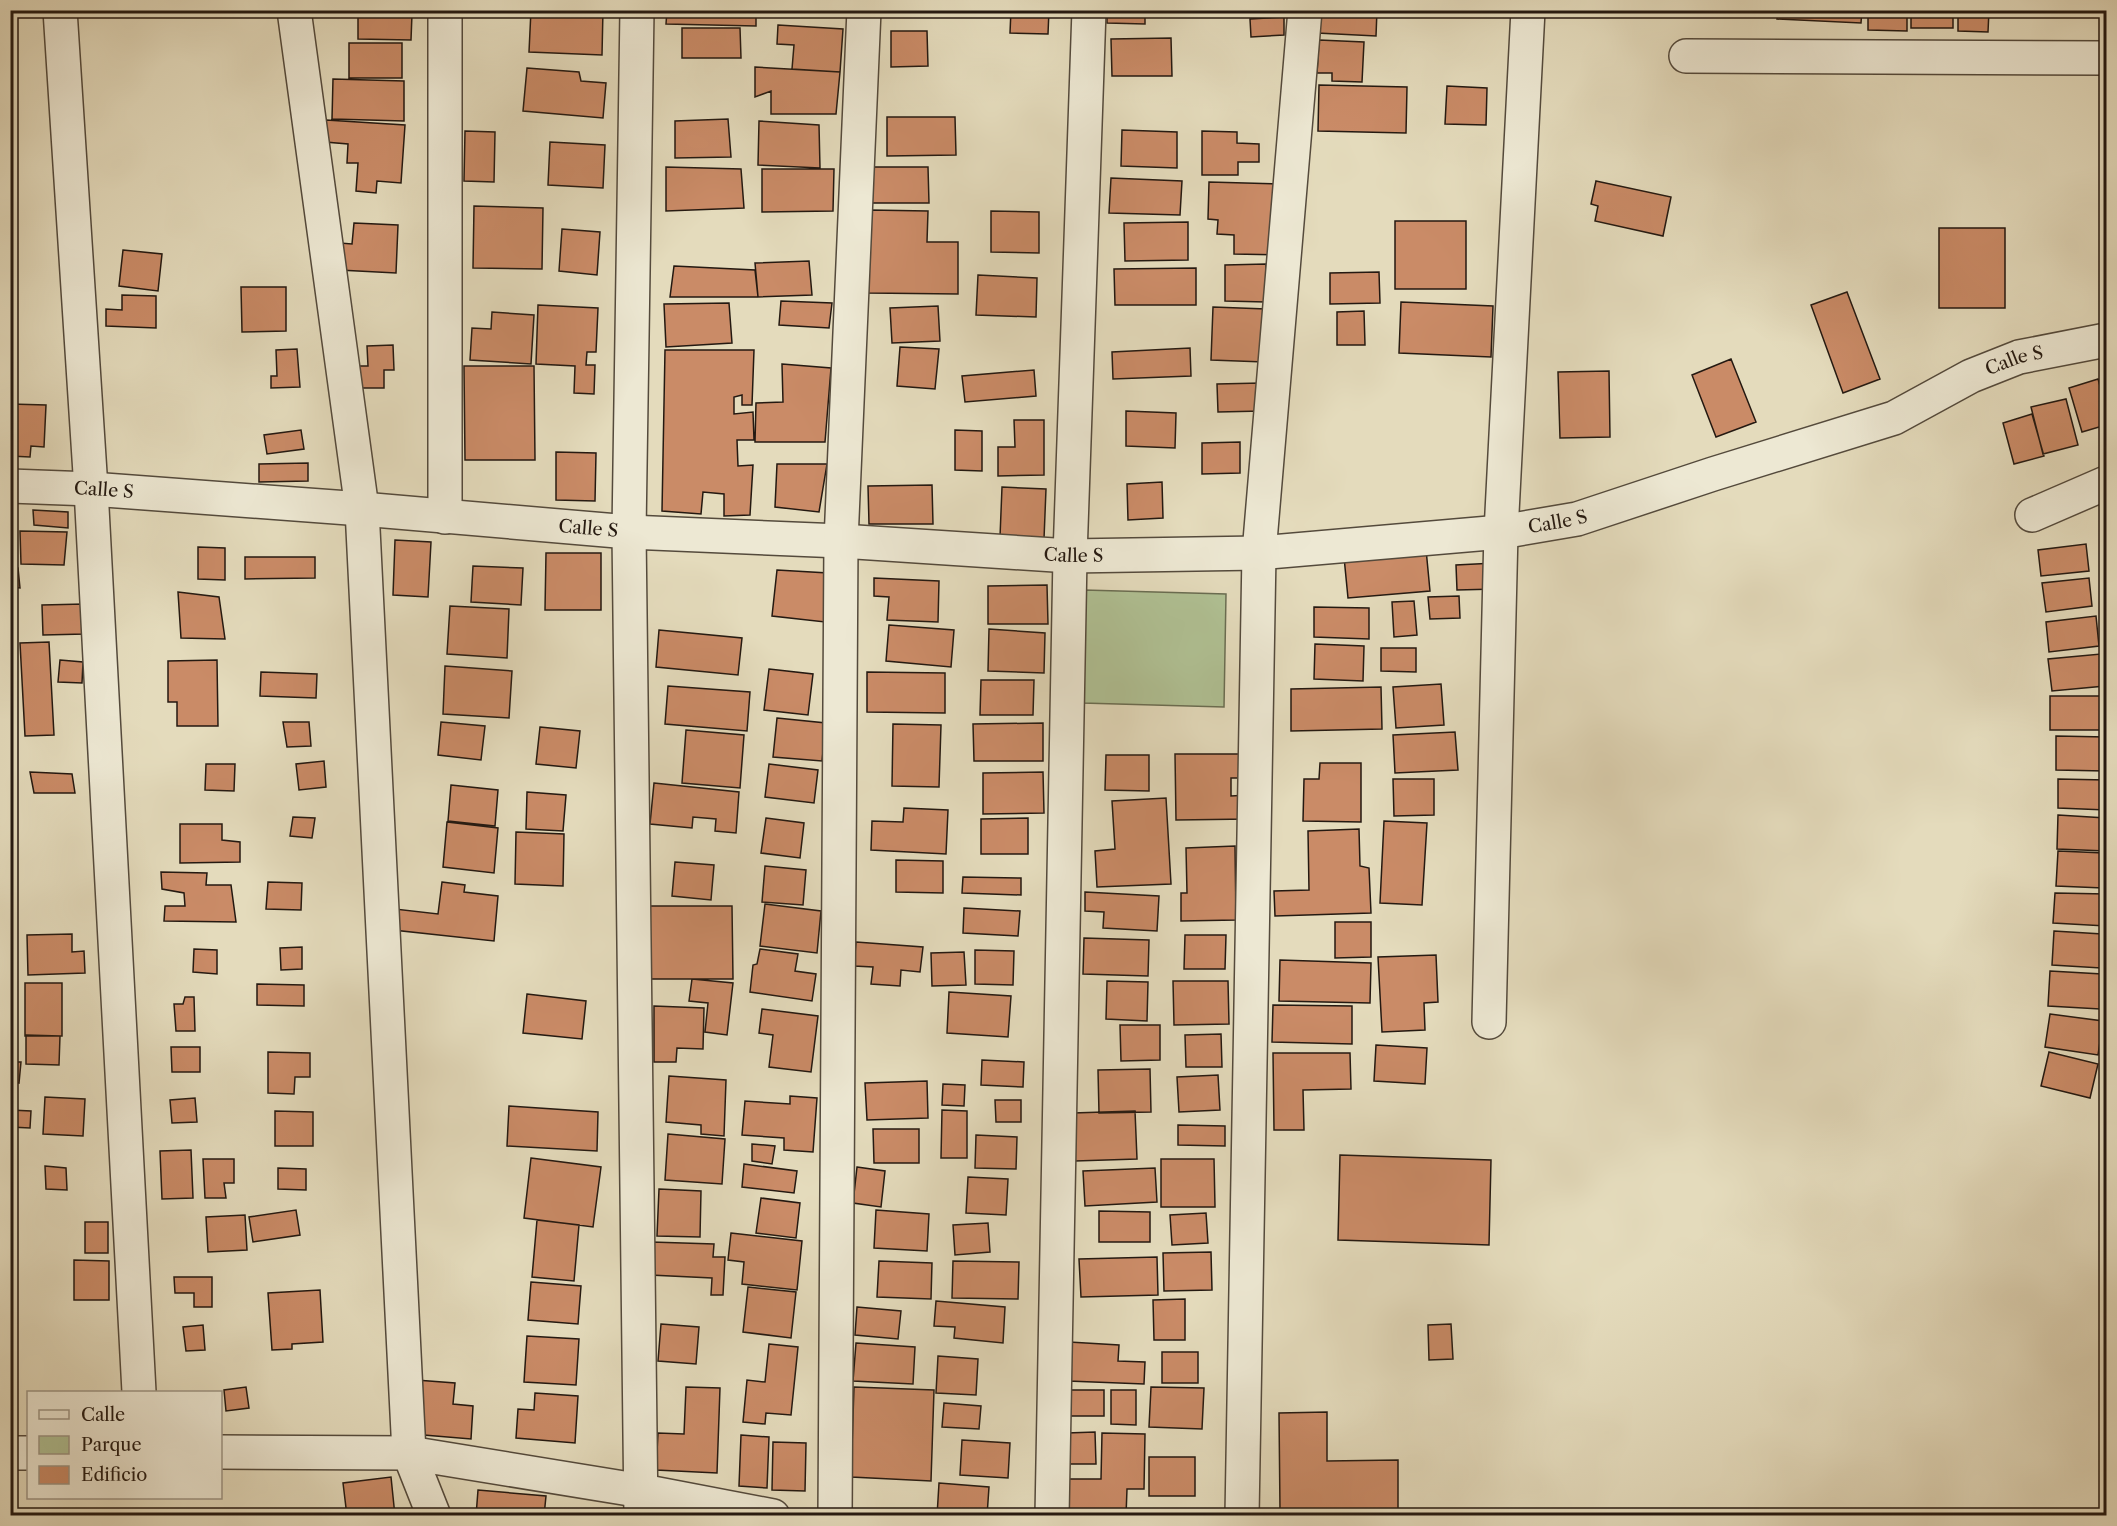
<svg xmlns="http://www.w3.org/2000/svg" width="2117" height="1526" viewBox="0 0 2117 1526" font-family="'Libre Caslon Text',serif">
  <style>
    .green { fill: #b0c194; stroke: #6a6d52; stroke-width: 1.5 }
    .building { fill: #ca8b67; stroke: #241911; stroke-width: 1.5 }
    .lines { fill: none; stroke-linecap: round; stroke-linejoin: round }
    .street-casing { stroke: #544a3c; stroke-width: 36 }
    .street { stroke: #ede8d3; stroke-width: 33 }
    .labels { text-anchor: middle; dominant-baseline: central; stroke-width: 4.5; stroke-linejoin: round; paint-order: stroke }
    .street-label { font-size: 18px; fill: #241911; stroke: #ede8d3 }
  </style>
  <rect width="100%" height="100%" fill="#e4dbbc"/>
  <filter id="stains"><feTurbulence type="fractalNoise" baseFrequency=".00333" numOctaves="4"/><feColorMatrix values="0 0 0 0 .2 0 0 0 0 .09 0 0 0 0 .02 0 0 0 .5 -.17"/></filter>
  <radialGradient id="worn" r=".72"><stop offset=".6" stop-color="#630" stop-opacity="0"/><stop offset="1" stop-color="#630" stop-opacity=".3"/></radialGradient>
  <path class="green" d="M1084,590L1226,594L1224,707L1082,703Z"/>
  <path class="building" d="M531,10H603L602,55L529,52Z
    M667,10H756V26L666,24Z
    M1011,10H1049L1048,34L1010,33Z
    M1107,10H1145V24L1107,23Z
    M1318,10H1377L1376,36L1317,33Z
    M1778,10H1862L1861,23L1777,19Z
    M1868,10H1907V31L1868,30Z
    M1911,10H1953V28H1911Z
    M1958,10H1989L1988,32L1958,31Z
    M358,13L412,14L411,40L358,39Z
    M1284,17V35L1251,37L1250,19Z
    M778,25L843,29L840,72L792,69L794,45L777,44Z
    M682,28H740L741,58H682Z
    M891,31H927L928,66L891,67Z
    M1171,38L1172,76H1112L1111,39Z
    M1319,40L1364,42L1362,82L1332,81V73H1317Z
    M349,43H402V78H349Z
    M755,67L840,72L836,114H771V91L755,97Z
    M527,68L579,72L581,81L606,83L603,118L523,111Z
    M333,79L404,81V121L332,119Z
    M1319,85L1407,87L1406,133L1318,131Z
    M1447,86L1487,88L1486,125L1445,124Z
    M887,117H955L956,155L887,156Z
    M728,119L731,157L675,158V121Z
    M326,120L405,125L401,183L377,181L376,193L356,191L358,163H347L348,144L325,142Z
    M759,121L819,125L820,168L758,165Z
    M1122,130L1177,132V168L1121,166Z
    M465,131L495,132L494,182L464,181Z
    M1202,131L1237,132V143L1259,144V162H1238V175H1202Z
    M550,142L605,145L603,188L548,185Z
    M666,167L741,169L744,208L666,211Z
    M869,167H928L929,203H870Z
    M762,169H834L833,211L762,212Z
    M1111,178L1182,181L1180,215L1109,213Z
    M1596,181L1671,197L1663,236L1595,221L1598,206L1591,204Z
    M1209,182L1280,184L1278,255L1234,254V235L1217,234L1218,220L1208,219Z
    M474,206L543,208L542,269L473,268Z
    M869,210L928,211L927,242H958V294L868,293Z
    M991,211L1039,212V253L991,252Z
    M1395,221H1466V289H1395Z
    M1188,222V260L1125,261L1124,223Z
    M354,223L398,225L396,273L339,270L340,243L352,244Z
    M1939,228H2005V308H1939Z
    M562,229L600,232L597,275L559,271Z
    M123,250L162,254L158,291L119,286Z
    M809,261L812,295L758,297L755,263Z
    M1266,264V302L1225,301V265Z
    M674,266L755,270L758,297H670Z
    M1196,268V305H1115L1114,269Z
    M1379,272L1380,303L1330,304V273Z
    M978,275L1037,278L1036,317L976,315Z
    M241,287H286V331L242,332Z
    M1847,292L1880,379L1843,393L1811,305Z
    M122,295L156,296V328L106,326V309L122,310Z
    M781,301L832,303L829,328L779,325Z
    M1401,302L1493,306L1491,357L1399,353Z
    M729,303L732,343L666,347L664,304Z
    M538,305L598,308L596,352H587L586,365H595L594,394L574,393L575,366L536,364Z
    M938,306L940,341L892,343L890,308Z
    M1213,307L1266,309L1264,362L1211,360Z
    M1364,311L1365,345H1337V312Z
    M492,312L534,315L531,364L470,360L472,328L491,329Z
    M393,345L394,370H384V388H360L359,366H368L367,346Z
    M900,347L939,349L935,389L897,386Z
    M1190,348L1191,376L1113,379L1112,352Z
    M297,349L300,387L271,388V376H277L276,350Z
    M665,350H754L752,405H742V395L734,397V414L753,412L754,440H737L738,466L753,465L750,515L724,516V494L703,492L701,514L662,511Z
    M1731,359L1756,422L1716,437L1692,375Z
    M782,364L831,368L825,442H755L756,403L783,402Z
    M464,366H534L535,460H465Z
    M1034,370L1036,396L965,402L962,376Z
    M1609,371L1610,437L1560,438L1558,372Z
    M2098,379L2106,407V425L2082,432L2069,388Z
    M1261,383L1262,411L1218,412L1217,384Z
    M2066,399L2078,445L2043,454L2031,407Z
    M10,404L46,405L44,447L31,446L30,457L10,456Z
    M1126,411L1176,413L1175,448L1126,446Z
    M2032,414L2044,456L2014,464L2003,423Z
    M1014,420H1044V475L998,476V447H1015Z
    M301,430L304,449L267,454L264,435Z
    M955,430L982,431V471L955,470Z
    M1240,442V473L1202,474V443Z
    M556,452L596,453L595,501L556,500Z
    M308,463V481L259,482V464Z
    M777,464H827L819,512L775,507Z
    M1162,482L1163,518L1128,520L1127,484Z
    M932,485L933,524H869L868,486Z
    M1002,487L1046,489L1044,539L1000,537Z
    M33,510L68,512V528L34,525Z
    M20,531L67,532L64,565L21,564Z
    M395,540L431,542L428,597L393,595Z
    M2086,544L2089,571L2041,576L2038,550Z
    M198,547L225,548V580L198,579Z
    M1426,549L1430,591L1348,598L1344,557Z
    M546,553H601V610H545Z
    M245,557H315V578L245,579Z
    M1495,563L1496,589L1457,590L1456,565Z
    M473,566L523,568L521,605L471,602Z
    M18,568L20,588L10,587V569Z
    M777,570L828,573L825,622L772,616Z
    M874,578L939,581L938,622L887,620L889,597L874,596Z
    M2089,578L2092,606L2046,612L2042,583Z
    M1047,585L1048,624H988V586Z
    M178,592L219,597L225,639L181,638Z
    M1459,596L1460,618L1430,619L1428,597Z
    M1414,601L1417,635L1394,637L1392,602Z
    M84,604L85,634L43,635L42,605Z
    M450,606L509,609L507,658L447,654Z
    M1314,607L1369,608V639L1314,637Z
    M2096,616L2099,646L2049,652L2046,622Z
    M10,617H16L15,639H10Z
    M889,625L954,630L951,667L886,661Z
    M989,629L1045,633L1044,673L988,671Z
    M659,630L742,638L738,675L656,667Z
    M49,642L54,735L25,736L20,643Z
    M1315,644L1364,646L1363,681L1314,679Z
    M1381,648H1416V672L1381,671Z
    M2101,654L2105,686L2052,691L2048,659Z
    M60,660L83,662L82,683L58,682Z
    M217,660L218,726H177V702H168V661Z
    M445,666L512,671L509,718L443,714Z
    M769,669L813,674L808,715L764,710Z
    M261,672L317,674L316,698L260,696Z
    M867,672L945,673V713L867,712Z
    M981,680H1034L1033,715H980Z
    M1441,684L1444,725L1396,728L1393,687Z
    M668,686L750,692L747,731L665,724Z
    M1381,687L1382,729L1291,731V689Z
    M2050,696H2103L2102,730H2050Z
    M777,718L826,723L822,761L773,757Z
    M283,722H309L311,746L287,747Z
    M441,722L485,726L481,760L438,755Z
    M1043,723V761H974L973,724Z
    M893,724L941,725L939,787L892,786Z
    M540,727L580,731L576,768L536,764Z
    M686,730L744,735L740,788L682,783Z
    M1455,732L1458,770L1395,773L1393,735Z
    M2056,736L2106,737L2105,771L2056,770Z
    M1175,754H1248V778H1231V796L1248,795L1249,819L1176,820Z
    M1106,755H1149V791L1105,790Z
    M324,761L326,787L299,790L296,764Z
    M1320,763H1361V822L1303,821L1304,779H1319Z
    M206,764H235L234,791L205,790Z
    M769,764L818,770L814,803L765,797Z
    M30,772L72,774L75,793H34Z
    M1043,772L1044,813L983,814V773Z
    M1393,779H1434V815L1394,816Z
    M2058,779L2106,780V810L2058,808Z
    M654,783L739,792L736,833L715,831L716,819L693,817L692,828L650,824Z
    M451,785L498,790L495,826L448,821Z
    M527,792L566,795L563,831L526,829Z
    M1166,798L1171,884L1097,887L1095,851L1115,849L1112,801Z
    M904,808L948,810L946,854L871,850L872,821L903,822Z
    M2058,815L2106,818V851L2057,849Z
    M293,817L315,818L312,838L290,836Z
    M766,818L804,823L800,858L761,853Z
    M1028,818V854H981V819Z
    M1384,821L1427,823L1422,905L1380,903Z
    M447,822L498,828L494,873L443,867Z
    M180,824H222V840L240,842V862L180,863Z
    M1359,829L1360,866L1369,868L1371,913L1275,916L1274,891L1309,890L1308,831Z
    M516,832L564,834L563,886L515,884Z
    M1235,846L1236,920L1181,921V893H1187L1186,848Z
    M2058,851L2104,853L2103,888L2056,886Z
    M896,860L943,861V893L896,892Z
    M675,862L714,865L711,900L672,896Z
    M765,866L806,870L803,905L762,902Z
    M161,872L207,873L206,885H231L236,922L164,921L165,906H185L184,893L162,889Z
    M963,877L1021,878V895L962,893Z
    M268,882L302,883L301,910L266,909Z
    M442,882L465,885L464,892L498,896L494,941L393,930L395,909L438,914Z
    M1085,892L1159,896L1157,931L1103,928L1104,912L1085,911Z
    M2055,893L2106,894V926L2053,923Z
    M765,904L821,911L817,953L760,946Z
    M646,906H732L733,979H646Z
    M964,908L1020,911L1018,936L963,933Z
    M1335,922H1371V957L1335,958Z
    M2054,931L2102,934L2101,968L2052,965Z
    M72,934V952L84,951L85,973L28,975L27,935Z
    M1185,935H1226L1225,969H1184Z
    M1084,938L1149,940L1148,976L1083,974Z
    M856,942L923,947L920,972L901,970L900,986L871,984L873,967L854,966Z
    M302,947V969L281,970L280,948Z
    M194,949L217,950V974L193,972Z
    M760,949L798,954L795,971L816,974L812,1001L750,992L753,965L757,964Z
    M975,950L1014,951L1013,985L975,984Z
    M964,952L966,985L932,986L931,953Z
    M1436,955L1438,1002L1424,1003L1425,1030L1382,1032L1378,957Z
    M1280,960L1371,963L1370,1003L1279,1001Z
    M2050,971L2102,974L2100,1009L2048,1006Z
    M692,979L733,983L727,1035L705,1032L708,1003L689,1001Z
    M1107,981L1148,982L1147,1021L1106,1019Z
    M1173,981H1228L1229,1024L1174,1025Z
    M25,983H62V1036H25Z
    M257,984L304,985V1006L257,1005Z
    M949,992L1011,996L1008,1037L947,1033Z
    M527,994L586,1001L582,1039L523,1033Z
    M185,997H194L195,1031H176L174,1004H183Z
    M1273,1005L1352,1006V1044L1272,1042Z
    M654,1006L704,1008L703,1049L677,1048L676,1062H654Z
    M762,1009L818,1016L811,1072L769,1067L773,1035L759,1033Z
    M2050,1014L2103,1021L2098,1055L2045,1047Z
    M1120,1025H1160V1060L1121,1061Z
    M1221,1034L1222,1067H1186L1185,1035Z
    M26,1035L60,1036L59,1065L26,1064Z
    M1376,1045L1427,1048L1425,1084L1374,1081Z
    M171,1047H200V1072H172Z
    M268,1052L310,1053V1077H295L294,1094L268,1093Z
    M2049,1052L2098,1064L2090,1098L2041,1086Z
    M1273,1053H1350L1351,1089L1303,1090L1304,1130H1274Z
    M982,1060L1024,1062L1023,1087L981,1085Z
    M10,1062H21L19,1083L10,1081Z
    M1150,1069L1151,1112L1099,1113L1098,1070Z
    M1218,1075L1220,1110L1179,1112L1177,1077Z
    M669,1076L726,1080L724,1136L701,1134V1125L666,1122Z
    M927,1081L928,1118L867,1120L865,1083Z
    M943,1084L965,1085L964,1106L942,1105Z
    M790,1096L817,1098L813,1152L784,1150V1138L742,1135L745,1101L790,1104Z
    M45,1097L85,1099L83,1136L43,1134Z
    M195,1098L197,1122L172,1123L170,1100Z
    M995,1100H1021V1122H996Z
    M509,1106L598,1112L597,1151L507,1146Z
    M10,1110L31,1111L30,1128L10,1127Z
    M942,1110L967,1111V1158H941Z
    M275,1111L313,1112V1146H275Z
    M1135,1111L1137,1159L1075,1161L1073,1113Z
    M1178,1125L1225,1126V1146L1178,1145Z
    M873,1129H919V1163H874Z
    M668,1134L725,1139L722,1184L665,1180Z
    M976,1135L1017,1137L1016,1169L975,1168Z
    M752,1144L775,1146L772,1164L752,1161Z
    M191,1150L193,1198L162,1199L160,1151Z
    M1340,1155L1491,1160L1489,1245L1338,1240Z
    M531,1158L601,1167L593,1227L524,1218Z
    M203,1159H234V1183H224L226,1198H205Z
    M1161,1159H1214L1215,1207H1161Z
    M744,1164L797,1171L794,1193L742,1187Z
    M45,1166L66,1168L67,1190L46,1189Z
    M857,1167L885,1171L881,1207L853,1203Z
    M278,1168L306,1169V1190L278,1189Z
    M1155,1168L1157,1202L1085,1206L1083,1171Z
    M968,1177L1008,1179L1006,1215L966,1213Z
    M659,1189L701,1191L700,1237L657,1236Z
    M761,1198L800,1203L796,1238L756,1233Z
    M296,1210L300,1235L253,1242L249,1217Z
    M876,1210L929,1214L927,1251L874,1248Z
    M1099,1211L1150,1212V1242H1099Z
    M1206,1213L1208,1243L1172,1245L1170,1215Z
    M245,1215L247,1250L208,1252L206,1217Z
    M537,1220L579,1225L574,1281L532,1277Z
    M85,1222H108V1253H85Z
    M988,1223L990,1252L955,1255L953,1225Z
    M731,1233L802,1241L797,1290L742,1284L744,1262L728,1260Z
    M651,1242L714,1244L713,1257H725L723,1295H711L712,1278L650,1275Z
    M1211,1252L1212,1290L1164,1291L1163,1253Z
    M1157,1257L1158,1295L1081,1297L1079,1259Z
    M74,1260L109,1261V1300H74Z
    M879,1261L932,1263L931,1299L877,1297Z
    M953,1261L1019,1262L1018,1299L952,1298Z
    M174,1277H212V1307H194V1293H175Z
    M531,1282L581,1286L578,1324L528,1320Z
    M748,1287L796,1292L791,1338L743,1332Z
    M320,1290L323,1342L292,1344V1349L272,1350L268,1293Z
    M1185,1299V1340H1154L1153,1300Z
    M936,1301L1005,1307L1003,1343L954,1338L955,1327L934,1326Z
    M857,1307L901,1311L898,1339L855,1335Z
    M661,1324L699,1327L696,1364L658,1361Z
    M1451,1324L1453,1359L1429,1360L1428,1325Z
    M203,1325L205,1350L186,1351L183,1327Z
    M527,1336L579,1339L576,1385L524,1382Z
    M1069,1342L1119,1345L1118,1361L1145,1362L1144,1384L1068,1381Z
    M856,1343L915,1347L913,1384L853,1381Z
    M769,1344L798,1347L791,1415L766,1413L765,1424L743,1422L747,1380L765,1382Z
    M1162,1352H1198V1383H1162Z
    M938,1356L978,1359L976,1395L936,1393Z
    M416,1380L455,1383L453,1404L473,1406L471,1439L412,1434Z
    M246,1387L249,1408L226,1411L224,1390Z
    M686,1387L720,1388L717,1473L656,1470L658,1433L684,1434Z
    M854,1387L934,1390L931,1481L851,1477Z
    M1151,1387L1204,1388L1202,1429L1149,1427Z
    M1070,1390H1104V1416H1070Z
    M1111,1390H1136V1425L1111,1424Z
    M535,1393L578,1396L575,1443L516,1438L518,1409L534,1410Z
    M944,1403L981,1406L979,1429L942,1427Z
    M1327,1412V1461L1398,1460V1510H1280L1279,1413Z
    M1095,1432L1096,1464H1068L1067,1433Z
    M1102,1433L1145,1434L1144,1489H1127L1126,1516L1066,1515L1067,1479H1101Z
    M741,1435L769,1437L767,1488L739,1486Z
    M962,1440L1010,1443L1008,1478L960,1475Z
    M773,1442L806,1443L805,1491L772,1490Z
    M1149,1457H1195V1496H1149Z
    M391,1477L395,1516H347L343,1483Z
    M939,1483L989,1487L987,1516H937Z
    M478,1490L546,1496L544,1516H476Z"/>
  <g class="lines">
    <g class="street-casing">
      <g id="street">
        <path d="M60,10L91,489L139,1392"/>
        <path d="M294,10L362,509L409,1453L434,1516"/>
        <path d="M637,10L629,532L641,1516"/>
        <path d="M1686,56L2106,58"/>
        <path id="s1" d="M10,486L91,489L362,509L629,532L841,541L1070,556L1259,553L1501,532L1577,519L1713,474L1894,418L1971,376L2019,357L2106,340"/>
        <path d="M2032,515L2106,483"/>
        <path d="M445,517V10"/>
        <path d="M1489,1022L1501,532L1528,10"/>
        <path d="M220,1452L409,1453L642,1491L773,1516"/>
        <path d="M10,1453H28"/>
        <path d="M835,1516L841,541L864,10"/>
        <path d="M1052,1516L1070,556L1089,10"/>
        <path d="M1242,1516L1259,553L1305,10"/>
      </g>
    </g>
    <use href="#street" class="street"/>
  </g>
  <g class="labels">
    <g class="street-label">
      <text stroke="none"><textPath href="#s1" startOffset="2038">Calle S</textPath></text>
      <text stroke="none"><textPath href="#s1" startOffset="94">Calle S</textPath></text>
      <text stroke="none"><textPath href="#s1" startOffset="1552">Calle S</textPath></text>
      <text stroke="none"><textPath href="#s1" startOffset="580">Calle S</textPath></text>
      <text stroke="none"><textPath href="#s1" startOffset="1066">Calle S</textPath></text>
    </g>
  </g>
  <rect width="2117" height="1526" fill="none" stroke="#e4dbbc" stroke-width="36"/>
  <rect x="12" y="12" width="2093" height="1502" fill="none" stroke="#241911" stroke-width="3"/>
  <rect x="18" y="18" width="2081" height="1490" fill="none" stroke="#241911" stroke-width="1.5"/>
  <rect x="27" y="1391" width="195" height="108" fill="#ede8d3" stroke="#9d9585" stroke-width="1.5"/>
  <rect x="39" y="1410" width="30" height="9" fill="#ede8d3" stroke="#9d9585" stroke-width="1.5"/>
  <text x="81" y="1421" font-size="18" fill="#241911">Calle</text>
  <rect x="39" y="1436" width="30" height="18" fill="#b0c194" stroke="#9d9585" stroke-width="1.5"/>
  <text x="81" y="1451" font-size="18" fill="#241911">Parque</text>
  <rect x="39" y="1466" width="30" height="18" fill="#ca8b67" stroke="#9d9585" stroke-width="1.5"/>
  <text x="81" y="1481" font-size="18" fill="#241911">Edificio</text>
  <rect width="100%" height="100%" filter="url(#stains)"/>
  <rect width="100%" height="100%" fill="url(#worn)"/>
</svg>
